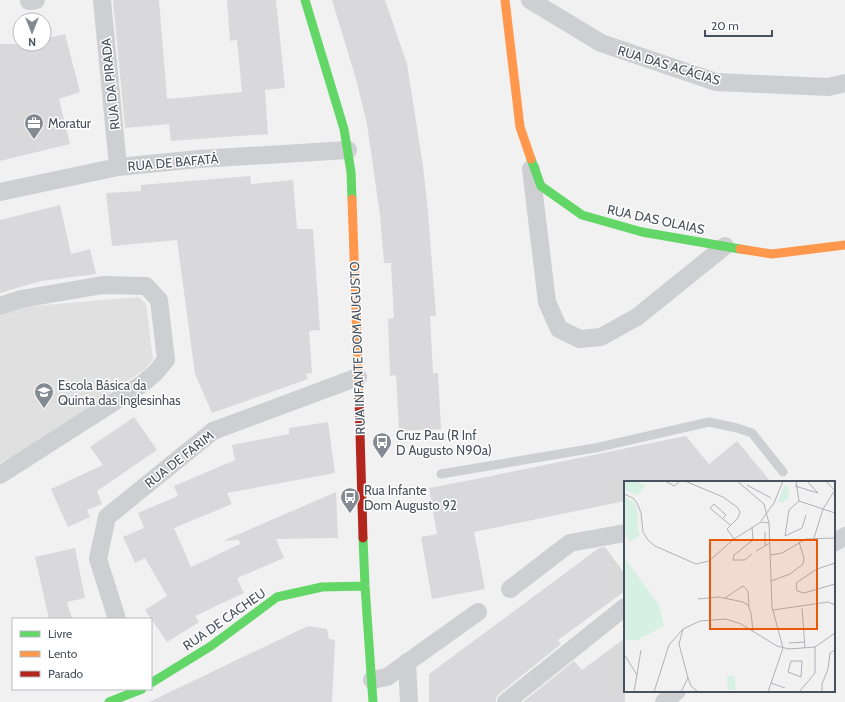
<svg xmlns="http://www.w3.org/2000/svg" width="845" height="702" viewBox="0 0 845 702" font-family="Cabin,sans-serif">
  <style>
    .education { fill: #e0e0e1 }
    .building { fill: #d9d9db }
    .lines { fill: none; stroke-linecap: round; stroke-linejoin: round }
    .lane { stroke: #cdcfd2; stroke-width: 9 }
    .street { stroke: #cdcfd2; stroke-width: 18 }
    .fast { stroke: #63d668; stroke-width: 9 }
    .slow { stroke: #ff974d; stroke-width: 9 }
    .jam { stroke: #b3261e; stroke-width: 9 }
    .labels { text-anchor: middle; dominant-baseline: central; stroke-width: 3; stroke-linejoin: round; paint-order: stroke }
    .street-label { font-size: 13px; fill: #48525e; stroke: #fff }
    .poi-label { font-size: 13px; fill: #48525e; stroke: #fff; text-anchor: start }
    .inset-road { fill: none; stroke: #aeb1b6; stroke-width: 1 }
    .view { fill: #e8590c; fill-opacity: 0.15; stroke: #e8590c; stroke-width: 2 }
    .inset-edge { fill: none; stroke: #48525e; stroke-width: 2 }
  </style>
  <rect width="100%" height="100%" fill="#f2f1f1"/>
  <path class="education" d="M139,297L146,304L153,359L146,368L43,440L0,463V315L21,307Z"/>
  <path class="building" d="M113,0H159L167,99L242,92L237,40L230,41L227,0H276L285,88L265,90L268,134L171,141L169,124L125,128Z
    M332,0H385L407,64L423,166L428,212L436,316H430L433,373H438L441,429L399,431L396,375L390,376L388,319L394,318L391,263H384L380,215L367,124L356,79Z
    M65,34L80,92L59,99L70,144L0,161V44H44V39Z
    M250,176L251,184L293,180L297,229H313L320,330L309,331L312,373L306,374L308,379L212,413L195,374L177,240L112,246L106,193L141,191V185Z
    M60,205L71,254L90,249L96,274L41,281L0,293V220Z
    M134,417L157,450L97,491L102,504L87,510L90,517L68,527L51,489L103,465L90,447Z
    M328,422L335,473L227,493L232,504L174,528L191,567L240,544L239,540L225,541V540L336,492L338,538L276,539L284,558L237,578L244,593L195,616L199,622L167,642L145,610L167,596L145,558L135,563L123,537L144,528L138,513L178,496L174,486L235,460L232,445L289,434V428Z
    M686,436L709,464L737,441L771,482H625V501L474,532L485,589L432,599L421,537L437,534L429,488L491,476Z
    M605,547L625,574V591L558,640L561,644L499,694L496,698V702H429V674L599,548Z
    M75,548L85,598L67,602L72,619H49L35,557Z
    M308,626L327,629L329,639L335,640L332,702H149Z
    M625,638V702H523L574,661L582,670Z"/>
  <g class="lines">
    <path class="lane" d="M441,474L595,448L709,422L737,428L752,433L783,472"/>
    <path class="street" d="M102,0L118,167
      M530,0L601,43L716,82L828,87L845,83
      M29,1L36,0
      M531,169L547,302L559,329L580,339L601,337L637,317L725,246
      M0,192L118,167L199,159L348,150
      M0,306L21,299L103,285L146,286L159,300L166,360L155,373L142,384L0,475
      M834,543L845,536
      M510,589L570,543L625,533
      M117,619L98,559L107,517L213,431L358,377
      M407,662L409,702
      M372,680L387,677L478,612
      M506,702L625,607
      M664,702L677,691"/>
    <path class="fast" d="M305,0L344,129L351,172L352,199
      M531,159L541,186L582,215L642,232L740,249
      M363,538L365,586L373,702
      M151,683L211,646L277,597L322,587L365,586
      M109,702L142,689"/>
    <path class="slow" d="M505,0L520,127L531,159
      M352,199L359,398
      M740,249L772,254L845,245"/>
    <path class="jam" d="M359,398L363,538"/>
  </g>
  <defs>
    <g id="office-pin" transform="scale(1)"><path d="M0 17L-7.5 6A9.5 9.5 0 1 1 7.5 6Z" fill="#848a91" stroke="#fff"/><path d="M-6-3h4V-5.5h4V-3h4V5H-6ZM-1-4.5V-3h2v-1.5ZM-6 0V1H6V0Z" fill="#fff"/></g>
    <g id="school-pin" transform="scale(1)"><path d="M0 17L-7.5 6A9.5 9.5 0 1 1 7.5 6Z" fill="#848a91" stroke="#fff"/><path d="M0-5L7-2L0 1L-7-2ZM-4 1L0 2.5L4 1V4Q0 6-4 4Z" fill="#fff"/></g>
    <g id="bus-pin" transform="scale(1)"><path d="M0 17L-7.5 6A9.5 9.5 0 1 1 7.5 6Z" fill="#848a91" stroke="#fff"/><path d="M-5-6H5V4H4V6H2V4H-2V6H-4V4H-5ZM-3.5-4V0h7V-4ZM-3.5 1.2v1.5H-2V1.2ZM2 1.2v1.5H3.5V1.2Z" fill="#fff"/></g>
  </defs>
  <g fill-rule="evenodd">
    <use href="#office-pin" x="34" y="123"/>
    <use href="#school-pin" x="44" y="392"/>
    <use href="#bus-pin" x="382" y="442"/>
    <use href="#bus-pin" x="350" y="497"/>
  </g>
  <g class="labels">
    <g class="street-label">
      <text transform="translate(669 65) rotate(17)">RUA DAS ACÁCIAS</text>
      <text transform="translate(110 84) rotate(-96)">RUA DA PIRADA</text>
      <text transform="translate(173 162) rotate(-5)">RUA DE BAFATÁ</text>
      <text transform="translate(656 219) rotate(12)">RUA DAS OLAIAS</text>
      <text transform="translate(357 348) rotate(-92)">RUA INFANTE DOM AUGUSTO</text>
      <text transform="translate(179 459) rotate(-38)">RUA DE FARIM</text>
      <text transform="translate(224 619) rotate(-35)">RUA DE CACHEU</text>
    </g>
    <g class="poi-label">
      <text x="48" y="123">Moratur</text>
      <text x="58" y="385">Escola Básica da<tspan x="58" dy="15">Quinta das Inglesinhas</tspan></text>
      <text x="396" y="435">Cruz Pau (R Inf<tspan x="396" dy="15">D Augusto N90a)</tspan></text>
      <text x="364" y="490">Rua Infante<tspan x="364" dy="15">Dom Augusto 92</tspan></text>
    </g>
  </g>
  <g transform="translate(624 481)">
    <rect width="211" height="211" fill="#f2f1f1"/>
    <path d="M0,0H11L22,4L14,14L0,9ZM160,4L164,6L165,10L164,18L158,22L154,21ZM0,15L11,22L14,34L13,45L16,54L6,61L0,52ZM0,76L35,124L40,145L11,160L0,158ZM103,195H111V209H104Z" fill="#d6f0e3"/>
    <path class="inset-road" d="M41,0L50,5L56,0M61,0L99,16L113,26L116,31L114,37L103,48L110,58M113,0L140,23L145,42L148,126L159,167L144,211M172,0L175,20M183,0L194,12M202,0L211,10M123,4L147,17M171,5L194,12M0,13L9,17L13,22L17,32L19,51L24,59L31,65L72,83L85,80L110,58L137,41L145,42M175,20L165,29L161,55L178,47L182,34M175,20L211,32M99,37L102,34L90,23L86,27L106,44M137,40L150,22L159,0M128,46L129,59L110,74L109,79H121L128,73M141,51V64M190,57L199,28L211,9M132,70L146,62M147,74L158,72L182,58L211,57M211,82L193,88L172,102L173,110L180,112L211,103M147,100L166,93L179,83L180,77L175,61M101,117L119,105L124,110L125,125M74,118L95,116L119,121L124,124L127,132L129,150M178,127L181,167M149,129L204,121L211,124M165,162L181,161M0,173L13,194M167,180H178L177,196L164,191ZM64,197L67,205L74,211M147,202L161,207M10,211L17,169M30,211L45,164L59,148L76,140L102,138L117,143L153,165L165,168L191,166L211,152M57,211L64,197L55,163L59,148M175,211L191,192V166M198,211V203L204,188L206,172L211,169"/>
    <path class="view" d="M86,59H193V148H86Z"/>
    <rect width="211" height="211" class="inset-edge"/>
  </g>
  <rect x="12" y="618" width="140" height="72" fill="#ffffff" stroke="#b6babf"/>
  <rect x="20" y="631" width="20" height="6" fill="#63d668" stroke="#b6babf"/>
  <text x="48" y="638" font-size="12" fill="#48525e">Livre</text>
  <rect x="20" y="651" width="20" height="6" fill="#ff974d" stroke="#b6babf"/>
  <text x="48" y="658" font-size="12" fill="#48525e">Lento</text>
  <rect x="20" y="671" width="20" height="6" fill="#b3261e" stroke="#b6babf"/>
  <text x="48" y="678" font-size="12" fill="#48525e">Parado</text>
  <g transform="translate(32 32) rotate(180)"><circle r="19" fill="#ffffff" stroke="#b6babf"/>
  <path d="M0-3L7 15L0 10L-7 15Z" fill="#848a91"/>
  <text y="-6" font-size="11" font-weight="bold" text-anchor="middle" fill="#48525e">N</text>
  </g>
  <path d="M705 30v6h67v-6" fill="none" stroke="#48525e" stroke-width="2"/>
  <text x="711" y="30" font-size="12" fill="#48525e" stroke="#ffffff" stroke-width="3" paint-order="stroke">20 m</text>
</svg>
